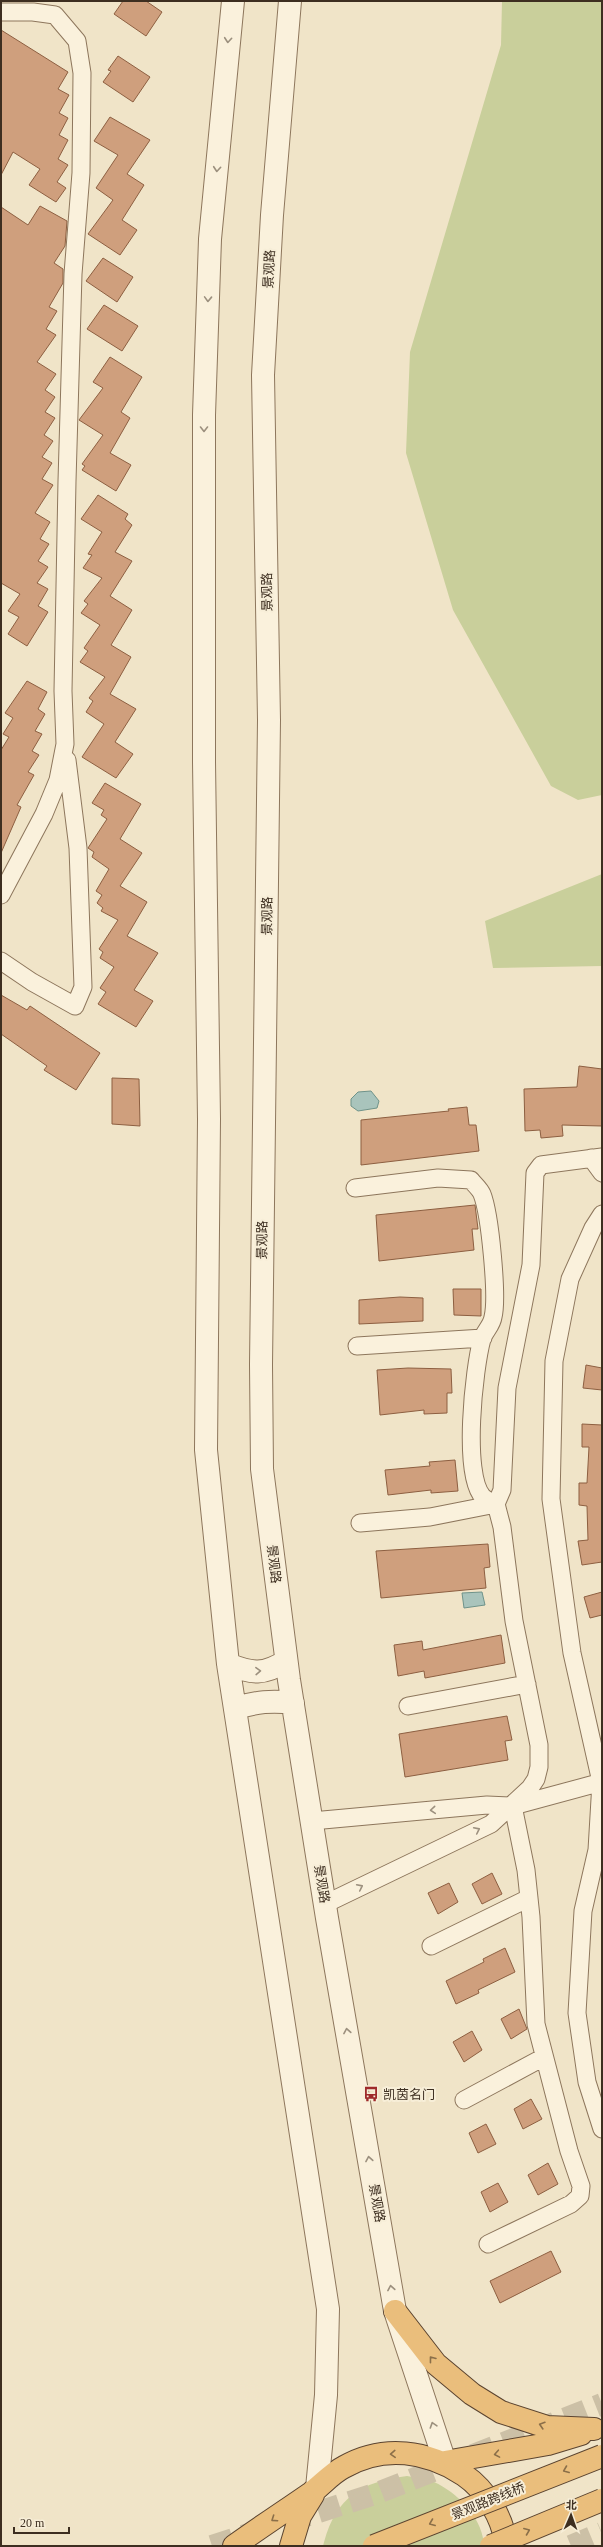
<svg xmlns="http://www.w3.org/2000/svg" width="603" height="2547" viewBox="0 0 603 2547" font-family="'Times New Roman','Noto Sans SC',serif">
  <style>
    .green { fill: #c9cf9b }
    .water { fill: #a9c4bc; stroke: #6f938a }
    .building { fill: #cf9f7d; stroke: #8d5f41 }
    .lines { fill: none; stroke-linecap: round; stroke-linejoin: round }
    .motorway-tunnel { stroke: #ccc0a6; stroke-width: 22; stroke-dasharray: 22 11; stroke-linecap: butt }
    .minor-casing { stroke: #8d765c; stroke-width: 19 }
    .tertiary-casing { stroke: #8d765c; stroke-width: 24 }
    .trunk-casing { stroke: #5b4430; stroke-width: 24 }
    .minor { stroke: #faf1dc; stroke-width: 17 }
    .tertiary { stroke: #faf1dc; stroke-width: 22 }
    .trunk { stroke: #eabe7c; stroke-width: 22 }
    .trunk-bridge-casing { stroke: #5b4430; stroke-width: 24; stroke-linecap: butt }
    .trunk-bridge { stroke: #eabe7c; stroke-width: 22 }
    .oneway { stroke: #9c907e }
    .oneway2 { stroke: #8b6f49 }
    .labels { text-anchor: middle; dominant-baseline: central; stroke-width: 4; stroke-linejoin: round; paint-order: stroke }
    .street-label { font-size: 13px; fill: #3d2e20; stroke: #f7eed8 }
    .poi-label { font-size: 13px; fill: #3d2e20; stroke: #f7eed8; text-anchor: start }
  </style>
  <rect width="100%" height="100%" fill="#f0e4c8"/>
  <path class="green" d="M502,1H602V795L578,800L551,786L453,610L406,453L410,352L501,45Z
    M602,874V966L493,968L485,921Z
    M407,2476C416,2478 426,2479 434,2482C458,2493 483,2518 484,2546H323C335,2498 360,2482 407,2476Z"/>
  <path class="water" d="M371,1091L379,1101L377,1108L358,1111L351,1106V1099L358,1092Z
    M482,1592L485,1605L464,1608L462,1593Z"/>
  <path class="building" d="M123,1H146L162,12L146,36L114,14Z
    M1,30L68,72L58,89L69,95L59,113L68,118L59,135L68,140L58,159L68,165L57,182L66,188L56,202L29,185L40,169L13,152L1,175Z
    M118,56L150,77L133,102L103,82L111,71L108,70Z
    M110,117L150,140L127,174L144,185L122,220L137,230L120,255L88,234L113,200L96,188L118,155L94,141Z
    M40,206L67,221L65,246L54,263L63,269V283L49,307L57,311L46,329L56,335L37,362L56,374L45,390L55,397L45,412L55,418L44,435L53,441L42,457L52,463L42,479L53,485L35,513L50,522L40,539L49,544L38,561L48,567L37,583L48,589L38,606L48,612L27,646L8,634L19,617L8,611L20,594L1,583V207L28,225Z
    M103,258L133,277L117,302L86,281Z
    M104,305L138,326L122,351L87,329Z
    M110,357L142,377L121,412L130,418L110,453L131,465L116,491L82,470L85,466L82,464L103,435L79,420L103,388L93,382Z
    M98,495L128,514L125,519L132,525L115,552L132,561L110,596L132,610L111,645L131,657L110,694L136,709L115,742L133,754L116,778L82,757L104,724L86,712L93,701L89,698L105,677L80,662L88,651L84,648L100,625L81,613L88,604L84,601L102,578L83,568L92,555L88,554L102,532L81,519Z
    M27,681L47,692L38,709L45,714L35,731L42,734L32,751L39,755L28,772L34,775L17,805L21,807L1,853V750L9,737L3,734L13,718L5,713Z
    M105,783L141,804L120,839L142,853L120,886L147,902L127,936L158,953L134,990L153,1001L136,1027L98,1004L106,992L100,988L114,967L100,958L103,952L99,949L118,920L101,911L103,908L97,903L102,895L96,891L109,869L92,857L94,852L88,848L107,819L101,815L104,810L92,803Z
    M1,995L27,1010L30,1006L100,1053L76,1090L44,1070L47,1066L1,1034Z
    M579,1066L602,1069V1126L562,1125L563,1136L541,1138L540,1130L525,1131L524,1089L577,1087Z
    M112,1078L139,1079L140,1126L112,1124Z
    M467,1107L469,1125H476L479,1151L361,1165V1120L449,1111L448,1109Z
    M475,1205L478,1229H472L474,1250L379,1261L376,1215Z
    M453,1289H481V1316L454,1315Z
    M400,1297L423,1298V1321L359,1324V1300Z
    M586,1365L602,1368V1390L583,1388Z
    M408,1368L451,1369L452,1393H447V1413L424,1414V1410L380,1415L377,1370Z
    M582,1424L602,1425V1562L582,1565L578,1541L588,1540L587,1506L579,1505V1483H587L589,1447H582Z
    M455,1460L458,1491L431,1493V1490L388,1495L385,1470L430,1466L429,1462Z
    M488,1544L490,1567L484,1568L486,1588L381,1598L376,1551Z
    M602,1592V1615L590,1618L584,1597Z
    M501,1635L505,1663L425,1678L424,1671L398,1676L394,1645L422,1641L423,1650Z
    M507,1716L512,1740L505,1741L508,1760L405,1777L399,1734Z
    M492,1873L502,1894L482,1904L472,1884Z
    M449,1883L458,1902L438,1914L428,1893Z
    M505,1948L515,1972L478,1990L479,1993L456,2004L446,1981L484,1962L483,1959Z
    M519,2009L527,2029L511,2039L501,2019Z
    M472,2031L482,2050L464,2062L453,2042Z
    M531,2099L542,2119L523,2129L514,2109Z
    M486,2124L496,2144L478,2153L469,2133Z
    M548,2163L558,2184L538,2195L528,2175Z
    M498,2183L508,2202L490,2212L481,2192Z
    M551,2251L561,2272L500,2303L490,2281Z"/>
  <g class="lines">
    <path class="motorway-tunnel" d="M287,2522L375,2494L602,2404
      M212,2546L252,2533
      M571,2546L602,2533"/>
    <g class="minor-casing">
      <path id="minor" d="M1,12H33L55,15L77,41L82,73L81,173L73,274L67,481L63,691L65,744L58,780L44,814L1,895
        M1,961L32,982L75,1006L83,987L78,848L67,760
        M591,1158L602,1173
        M355,1188L438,1178L471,1180C474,1184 480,1189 482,1194C490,1214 498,1297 493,1317C492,1325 485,1331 482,1339C474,1368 462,1475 483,1497C486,1500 492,1502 496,1504
        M602,1214L593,1228L570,1279L554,1361L551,1499L572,1653L601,1782L597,1850L583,1911L577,2013L587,2082L602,2129
        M357,1346L483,1338
        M360,1523L430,1517L496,1504
        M408,1706L527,1684
        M312,1821L487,1805L513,1806L602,1782
        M325,1904L491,1824L530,1788L536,1779L539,1767V1745L514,1621L502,1527L496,1504L502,1490L507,1388L531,1265L535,1173L541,1165L602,1157
        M431,1946L529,1898
        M464,2100L544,2057
        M488,2244L571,2204L580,2196L581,2186L569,2151L536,2024L531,1917L526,1870L513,1806"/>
    </g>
    <g class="tertiary-casing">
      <path id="tertiary" d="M233,1L210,239L204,415V762L209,1119L206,1450L228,1664L328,2309L326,2395L317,2488
        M290,1L272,215L263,375L269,720L261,1365L262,1469L289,1680L327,1918L395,2311L445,2462
        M228,1664C252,1674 264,1675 286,1661
        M236,1708C256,1702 272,1700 293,1703"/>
    </g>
    <g class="trunk-casing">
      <path id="trunk" d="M395,2311L436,2364L472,2394L501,2412L547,2427L594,2429
        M445,2462L548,2444L581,2434
        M234,2546C259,2528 285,2511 311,2493C322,2485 332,2473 344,2467C384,2444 428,2451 464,2475C486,2490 504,2519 506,2546
        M291,2546L300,2516L313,2495"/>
    </g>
    <use href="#minor" class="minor"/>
    <use href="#tertiary" class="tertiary"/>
    <use href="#trunk" class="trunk"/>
    <g class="trunk-bridge-casing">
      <path id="trunk-bridge" d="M374,2546L602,2456
        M491,2546L602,2500"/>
    </g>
    <use href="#trunk-bridge" class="trunk-bridge"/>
  </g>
  <defs><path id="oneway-chevron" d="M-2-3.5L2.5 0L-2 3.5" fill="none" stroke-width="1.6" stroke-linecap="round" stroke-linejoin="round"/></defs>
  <g class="oneway">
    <use href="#oneway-chevron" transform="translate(228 40) rotate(95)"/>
    <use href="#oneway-chevron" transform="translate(217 169) rotate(95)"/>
    <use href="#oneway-chevron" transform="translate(208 299) rotate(92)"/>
    <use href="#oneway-chevron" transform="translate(204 429) rotate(90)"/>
    <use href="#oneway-chevron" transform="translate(258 1671) rotate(-2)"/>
    <use href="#oneway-chevron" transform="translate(433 1810) rotate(175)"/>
    <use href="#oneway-chevron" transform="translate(477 1830) rotate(-26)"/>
    <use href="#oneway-chevron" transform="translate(360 1887) rotate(-26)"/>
    <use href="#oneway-chevron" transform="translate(347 2031) rotate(-100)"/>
    <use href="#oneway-chevron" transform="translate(369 2159) rotate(-100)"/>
    <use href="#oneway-chevron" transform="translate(391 2288) rotate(-100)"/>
    <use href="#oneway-chevron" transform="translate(433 2425) rotate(-108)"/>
  </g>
  <g class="oneway2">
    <use href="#oneway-chevron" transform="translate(432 2359) rotate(-128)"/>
    <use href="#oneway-chevron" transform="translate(542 2425) rotate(-163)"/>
    <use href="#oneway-chevron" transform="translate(393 2454) rotate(177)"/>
    <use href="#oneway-chevron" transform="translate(497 2454) rotate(170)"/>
    <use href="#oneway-chevron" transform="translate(566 2470) rotate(158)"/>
    <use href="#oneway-chevron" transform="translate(274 2519) rotate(146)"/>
    <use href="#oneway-chevron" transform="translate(432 2523) rotate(158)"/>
    <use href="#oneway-chevron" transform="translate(527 2531) rotate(-22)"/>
  </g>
  <defs>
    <g id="bus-bare" transform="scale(1.2)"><path d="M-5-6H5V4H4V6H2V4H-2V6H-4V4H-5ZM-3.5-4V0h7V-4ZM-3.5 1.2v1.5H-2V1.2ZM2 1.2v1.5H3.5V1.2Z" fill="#9e2a2b" stroke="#f7eed8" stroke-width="2.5" paint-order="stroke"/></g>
  </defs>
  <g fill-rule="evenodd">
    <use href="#bus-bare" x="371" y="2094"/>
  </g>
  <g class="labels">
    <g class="street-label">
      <text transform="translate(269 269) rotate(-87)">景观路</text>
      <text transform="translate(267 592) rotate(-91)">景观路</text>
      <text transform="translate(267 916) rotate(-89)">景观路</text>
      <text transform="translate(262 1240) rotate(-89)">景观路</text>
      <text transform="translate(274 1564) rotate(83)">景观路</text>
      <text transform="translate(322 1884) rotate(81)">景观路</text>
      <text transform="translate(377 2203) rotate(80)">景观路</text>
      <text transform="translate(488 2501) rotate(-22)">景观路跨线桥</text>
    </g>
    <g class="poi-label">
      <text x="383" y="2094">凯茵名门</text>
    </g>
  </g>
  <rect width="603" height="2547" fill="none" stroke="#3d2e20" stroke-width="4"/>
  <g transform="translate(571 2515) rotate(2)" stroke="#f7eed8" stroke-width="3" paint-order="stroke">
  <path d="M0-3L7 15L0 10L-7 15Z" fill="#3d2e20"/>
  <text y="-6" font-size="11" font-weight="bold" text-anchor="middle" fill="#3d2e20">北</text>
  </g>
  <path d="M14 2527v6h55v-6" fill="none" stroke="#3d2e20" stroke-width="2"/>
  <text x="20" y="2527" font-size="12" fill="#3d2e20" stroke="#f7eed8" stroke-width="3" paint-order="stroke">20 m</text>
</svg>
